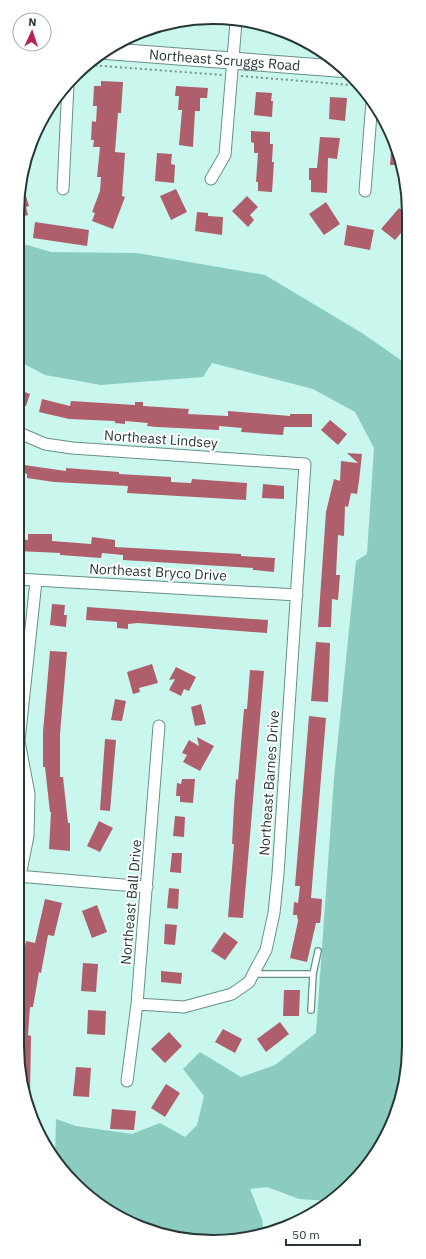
<svg xmlns="http://www.w3.org/2000/svg" width="426" height="1259" viewBox="0 0 426 1259" font-family="'IBM Plex Sans',sans-serif">
  <style>
    .green { fill: #8ccbc0 }
    .building { fill: #af5e6b }
    .lines { fill: none; stroke-linecap: round; stroke-linejoin: round }
    .lane-casing { stroke: #659088; stroke-width: 8 }
    .street-casing { stroke: #659088; stroke-width: 13 }
    .secondary-casing { stroke: #659088; stroke-width: 18 }
    .path { stroke: #73938d; stroke-width: 2; stroke-dasharray: 2 3; stroke-linecap: butt }
    .lane { stroke: #fff; stroke-width: 5.5 }
    .street { stroke: #fff; stroke-width: 11 }
    .secondary { stroke: #fff; stroke-width: 16 }
    .labels { text-anchor: middle; dominant-baseline: central; stroke-width: 4; stroke-linejoin: round; paint-order: stroke }
    .street-label { font-size: 14px; fill: #253834; stroke: #fff }
    .rim { fill: none; stroke: #253834; stroke-width: 2 }
  </style>
  <rect width="100%" height="100%" fill="#c9f7ee"/>
  <path class="green" d="M17,242L51,252L137,253L265,275L362,333L408,365L409,1046L402,1097L376,1155L330,1201L299,1199L267,1187L250,1189L262,1219L264,1235L188,1240L126,1222L66,1175L55,1158L56,1119L76,1126L132,1134L160,1123L185,1137L197,1125L204,1096L183,1069L200,1052L241,1077L275,1065L316,1033L334,778L356,561L367,554L374,448L355,412L313,389L212,363L203,377L101,385L45,375L17,360Z"/>
  <path class="building" d="M101,81L123,82L121,113H118L115,152L125,153L122,196L125,197L113,229L92,221L95,213L92,212L100,191L101,177H97L100,147H93L94,140H91L92,121L96,122L97,106H93L94,86H101Z
    M176,86L208,88L207,98H200V111H195L193,147L179,145L182,110H178L179,96H175Z
    M256,92L272,93L271,101H273L272,117L254,115Z
    M330,97L347,98L345,121L329,119Z
    M251,131L270,132V144H273L272,162H274L272,192L258,191V182H256L258,153H254V143L251,142Z
    M320,137L340,138L337,159L328,158L327,193L311,192V180H309V168H317Z
    M392,139H393L401,165H390Z
    M157,153L172,154L171,164L175,165L174,183L155,181Z
    M21,180L29,206L26,207L28,215L17,218Z
    M176,189L187,212L171,220L160,196Z
    M247,196L258,207L250,215L254,220L248,227L232,211Z
    M326,202L340,224L324,235L309,214Z
    M399,208L407,214V226L395,240L381,229Z
    M197,212L208,213V216L223,217L222,235L195,231Z
    M35,222L89,230L87,246L33,238Z
    M347,225L374,230L370,250L344,245Z
    M17,389L30,394L26,406L17,403Z
    M42,399L70,406L71,401L135,405V402H143V406L189,409L188,414L228,416V411L290,416V414H312V427H284L283,435L241,432L242,428L219,426V430L157,427L147,426L148,423L125,421V424L115,423V421L69,419L39,412Z
    M330,420L347,434L338,445L321,430Z
    M347,453L362,454L359,481L357,494L351,493L348,507L345,506L344,536L338,535L336,575H340L338,600L332,599L331,627H318L326,512L334,479L340,481L341,461L358,463Z
    M17,464L66,471V468L119,472V474L171,477V482L191,483L192,479L247,483L246,500L127,493L128,486L54,482L27,478V474L17,470Z
    M263,484L284,486V499L262,498Z
    M28,534H52V541L91,544L92,537L115,540V547L241,554V556L275,558L274,572L253,570V568L123,560V555L102,553L101,558L60,555V553L17,551V539L28,540Z
    M52,604L65,605L64,615H67L66,627L50,625Z
    M87,607L268,620L267,633L138,623L128,624V629L117,628V622L86,620Z
    M316,642L330,643L328,702L311,701Z
    M50,651L67,652L60,734V777H63L68,823H70V851L49,849L51,812H50L45,767H43V732Z
    M152,664L158,683L139,688L140,692L133,694L127,672Z
    M176,667L196,677L189,691L184,689L181,696L169,690L175,679L169,680Z
    M250,670L264,671L243,918L228,917L234,844H232L234,806L236,779L238,780L244,709H247Z
    M115,699L126,701L122,721L111,720Z
    M201,704L206,724L195,726L191,707Z
    M309,716L326,718L311,898L322,899L321,915L320,923H316L307,962L290,958L298,921L297,915H293L294,902L298,903L300,886H295Z
    M197,737L214,746L200,771L183,762L187,755L182,753L189,740L199,746Z
    M105,739L116,740L110,811L100,810Z
    M182,779H195L193,803L180,802V796H176L177,783L181,784Z
    M175,816L185,817L184,837L173,836Z
    M99,821L113,828L100,852L87,846Z
    M172,853H182L181,873L170,872Z
    M169,888L179,889L178,909L167,908Z
    M45,899L62,903L54,936L48,935L41,973L39,972L33,1007H30L28,1035L31,1036L30,1095L27,1096L17,1046V985L26,941L35,943Z
    M97,905L107,932L92,938L82,911Z
    M165,924L177,925L175,945L164,944Z
    M224,932L238,942L225,960L211,951Z
    M83,963L98,964L96,992L81,991Z
    M161,971L182,973L181,984L161,982Z
    M284,990H300L299,1016H283Z
    M88,1010L106,1011L105,1035L87,1034Z
    M280,1022L289,1034L266,1052L257,1039Z
    M223,1029L242,1039L235,1053L215,1042Z
    M169,1032L182,1046L165,1063L151,1049Z
    M76,1067L91,1068L89,1097L73,1096Z
    M166,1084L180,1093L165,1117L151,1108Z
    M112,1109L136,1111L134,1130L110,1129Z"/>
  <g class="lines">
    <g class="lane-casing">
      <path id="lane" d="M254,974H313L318,951
        M311,1010L313,974"/>
    </g>
    <g class="street-casing">
      <path id="street" d="M211,179L225,155L236,22
        M63,189L68,84
        M365,191L372,101
        M17,432L45,444L72,448L305,464L278,874L274,913L266,950L249,982L232,994L184,1007L137,1004
        M17,579L297,595
        M17,876L147,887
        M17,891L28,836L29,794L19,741L36,581
        M127,1081L137,1004L159,726"/>
    </g>
    <g class="secondary-casing">
      <g id="secondary">
        <path id="s1" d="M106,51L343,69"/>
      </g>
    </g>
    <path class="path" d="M90,65L223,75
      M241,76L362,86"/>
    <use href="#lane" class="lane"/>
    <use href="#street" class="street"/>
    <use href="#secondary" class="secondary"/>
  </g>
  <g class="labels">
    <g class="street-label">
      <text stroke="none"><textPath href="#s1" startOffset="119">Northeast Scruggs Road</textPath></text>
      <text transform="translate(161 439) rotate(4)">Northeast Lindsey</text>
      <text transform="translate(158 572) rotate(3)">Northeast Bryco Drive</text>
      <text transform="translate(269 783) rotate(-86)">Northeast Barnes Drive</text>
      <text transform="translate(131 902) rotate(-85)">Northeast Ball Drive</text>
    </g>
  </g>
  <path d="M0 0H426V1259H0ZM213 24H213A189 189 0 0 1 402 213V1046A189 189 0 0 1 213 1235H213A189 189 0 0 1 24 1046V213A189 189 0 0 1 213 24Z" fill="#fff" fill-rule="evenodd"/>
  <path class="rim" d="M213 24H213A189 189 0 0 1 402 213V1046A189 189 0 0 1 213 1235H213A189 189 0 0 1 24 1046V213A189 189 0 0 1 213 24Z"/>
  <g transform="translate(32 32) rotate(3)"><circle r="19" fill="#ffffff" stroke="#a8afae"/>
  <path d="M0-3L7 15L0 10L-7 15Z" fill="#b5234c"/>
  <text y="-6" font-size="11" font-weight="bold" text-anchor="middle" fill="#253834">N</text>
  </g>
  <path d="M286 1239v6h74v-6" fill="none" stroke="#253834" stroke-width="2"/>
  <text x="292" y="1239" font-size="12" fill="#253834" stroke="#ffffff" stroke-width="3" paint-order="stroke">50 m</text>
</svg>
